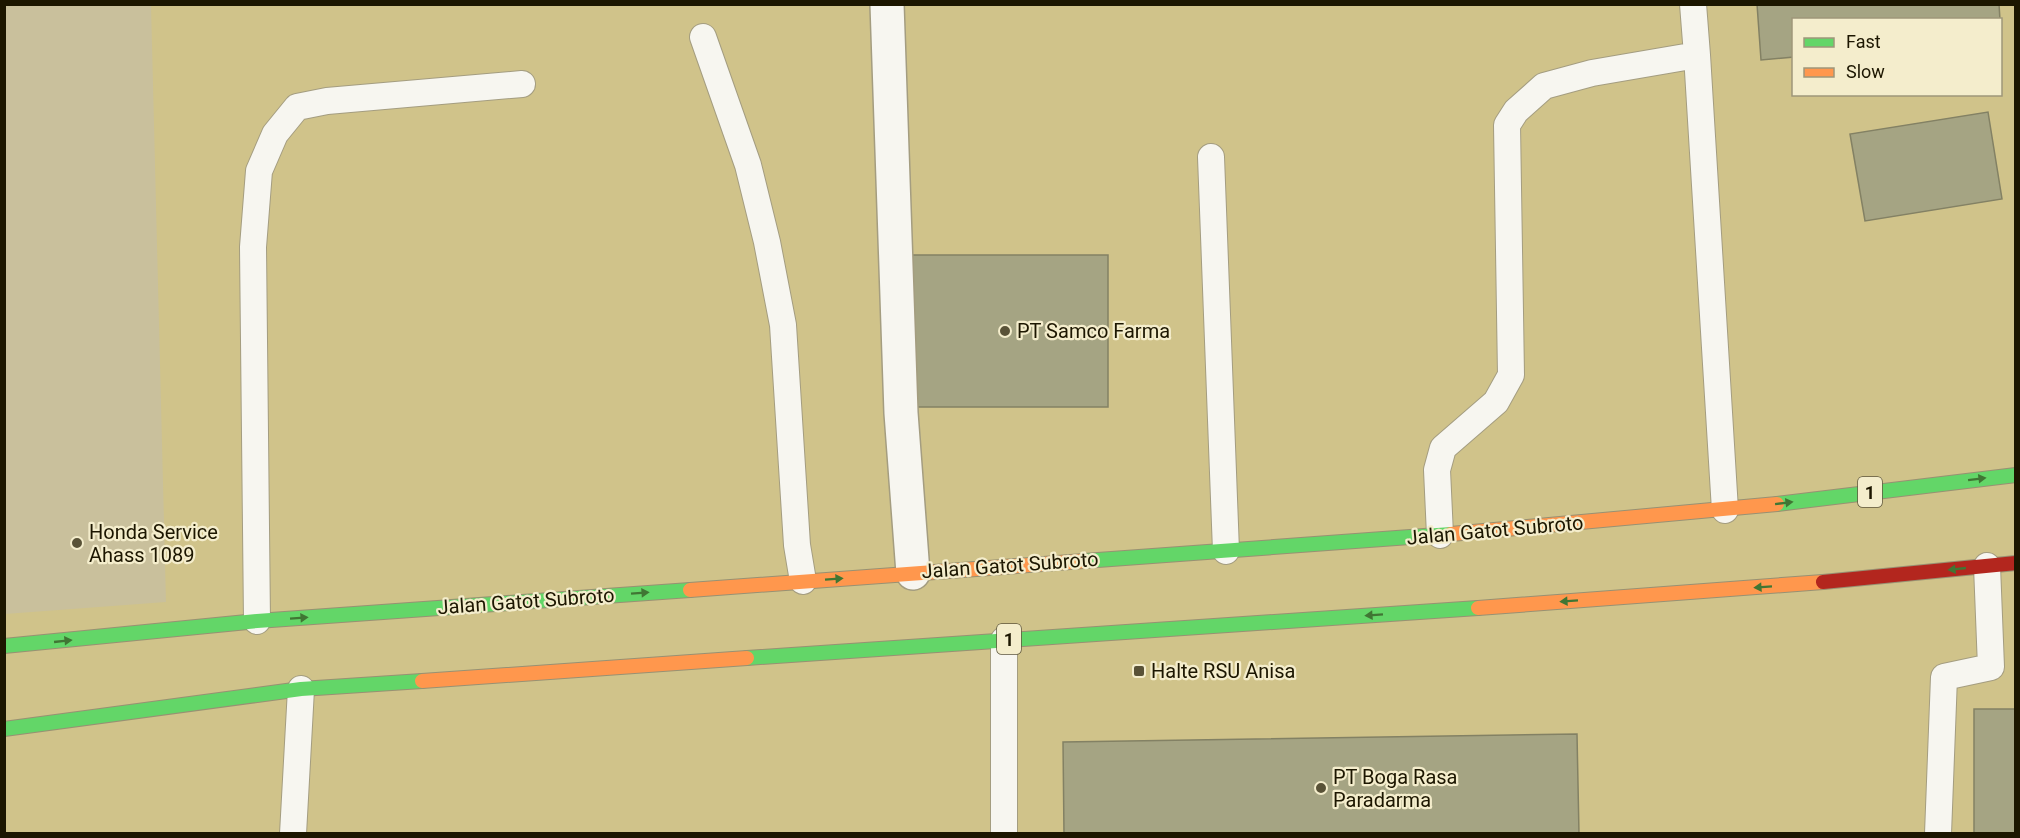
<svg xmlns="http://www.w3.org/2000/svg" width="2020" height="838" viewBox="0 0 2020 838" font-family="Roboto,sans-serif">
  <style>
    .built { fill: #d0c38a; fill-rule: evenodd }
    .building { fill: #a5a483; stroke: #838164; stroke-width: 1.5 }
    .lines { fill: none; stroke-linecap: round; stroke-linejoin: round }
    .lane-casing { stroke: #a49d80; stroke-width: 28 }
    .street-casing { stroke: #a49d80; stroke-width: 36 }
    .fast-casing { stroke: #989173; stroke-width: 16 }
    .slow-casing { stroke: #989173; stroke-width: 16 }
    .jam-casing { stroke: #989173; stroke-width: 16 }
    .lane { stroke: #f7f6f0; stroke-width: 26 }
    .street { stroke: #f7f6f0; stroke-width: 33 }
    .fast { stroke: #63d668; stroke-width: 14 }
    .slow { stroke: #ff974d; stroke-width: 14 }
    .jam { stroke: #b3261e; stroke-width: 14 }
    .oneway { fill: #407634 }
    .poi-dot { fill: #595237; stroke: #f4edcc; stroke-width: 2 }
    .labels { text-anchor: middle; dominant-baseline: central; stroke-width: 4.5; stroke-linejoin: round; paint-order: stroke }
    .shield { fill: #f4edcc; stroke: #5d563d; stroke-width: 1.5 }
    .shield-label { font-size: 18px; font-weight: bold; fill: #1c1600 }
    .poi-label { font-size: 20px; fill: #1c1600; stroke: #f4edcc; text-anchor: start }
    .street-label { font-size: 20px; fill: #1c1600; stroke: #f4edcc }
  </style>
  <rect width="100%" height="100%" fill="#c9c09c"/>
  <path class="built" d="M151,5H2015V833L5,834V614L166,602ZM1794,20H2000V94H1794Z"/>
  <path class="building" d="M1757,4H1999L2000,20H1794V57L1761,60Z
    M1988,112L2002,199L1865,221L1850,134Z
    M902,255H1108V407H902Z
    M1974,709H2016V834H1974Z
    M1577,734L1579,834H1064L1063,742Z"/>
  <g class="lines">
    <g class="lane-casing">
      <path id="lane" d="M1693,4L1697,55
        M703,37L748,165L767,242L783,325L797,545L803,581
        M1211,157L1226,551
        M1440,535L1437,470L1443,448L1496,402L1511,375L1507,125L1516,111L1544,86L1592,73L1697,55L1725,510
        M257,621L253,247L259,171L275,134L297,107L327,101L522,84
        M1004,640V834
        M293,834L301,689
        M1938,834L1944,677L1991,667L1987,566"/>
    </g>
    <g class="street-casing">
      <path id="street" d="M887,4L901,413L913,573"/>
    </g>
    <g class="fast-casing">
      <path id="fast" d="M1777,504L2016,475
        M1084,561L1451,534
        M4,646L257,621L690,590
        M747,658L1478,608
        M4,729L301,689L422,681"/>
    </g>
    <g class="slow-casing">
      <path id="slow" d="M1451,534L1777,504
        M690,590L1084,561
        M1478,608L1823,582
        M422,681L747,658"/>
    </g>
    <g class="jam-casing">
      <path id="jam" d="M1823,582L2016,563"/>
    </g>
    <use href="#lane" class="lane"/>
    <use href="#street" class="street"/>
    <use href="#fast" class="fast"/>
    <use href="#slow" class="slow"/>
    <use href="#jam" class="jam"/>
  </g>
  <defs><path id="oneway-solid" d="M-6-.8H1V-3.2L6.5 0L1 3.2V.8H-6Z" transform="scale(1.5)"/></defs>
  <g class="oneway">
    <use href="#oneway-solid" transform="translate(1977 479) rotate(-7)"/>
    <use href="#oneway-solid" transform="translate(1784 503) rotate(-7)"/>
    <use href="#oneway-solid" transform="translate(1957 569) rotate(174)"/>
    <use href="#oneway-solid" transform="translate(834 579) rotate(-4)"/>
    <use href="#oneway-solid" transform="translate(1763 587) rotate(176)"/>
    <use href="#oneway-solid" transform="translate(640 593) rotate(-4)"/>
    <use href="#oneway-solid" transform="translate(1569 601) rotate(176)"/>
    <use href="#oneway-solid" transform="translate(1374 615) rotate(176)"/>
    <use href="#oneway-solid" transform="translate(299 618) rotate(-4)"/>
    <use href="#oneway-solid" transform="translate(63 641) rotate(-6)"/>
  </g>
  <g class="poi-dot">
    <circle cx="1005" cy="331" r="6"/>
    <circle cx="77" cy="543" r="6"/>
    <rect x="1133" y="665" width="12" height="12" rx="3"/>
    <circle cx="1321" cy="788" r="6"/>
  </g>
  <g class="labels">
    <g class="shield">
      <rect x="1858" y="477" width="24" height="30" rx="4.5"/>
      <rect x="997" y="624" width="24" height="30" rx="4.5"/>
    </g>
    <g class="shield-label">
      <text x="1870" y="492">1</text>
      <text x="1009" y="639">1</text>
    </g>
    <g class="poi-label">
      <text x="1017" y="331">PT Samco Farma</text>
      <text x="89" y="532">Honda Service<tspan x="89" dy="23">Ahass 1089</tspan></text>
      <text x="1151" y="671">Halte RSU Anisa</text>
      <text x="1333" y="777">PT Boga Rasa<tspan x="1333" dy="23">Paradarma</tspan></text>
    </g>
    <g class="street-label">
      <text transform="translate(1495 530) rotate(-5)">Jalan Gatot Subroto</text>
      <text transform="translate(1010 565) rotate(-4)">Jalan Gatot Subroto</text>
      <text transform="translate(526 601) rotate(-4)">Jalan Gatot Subroto</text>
    </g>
  </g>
  <rect width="2020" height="838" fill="none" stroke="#1c1600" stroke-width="12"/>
  <rect x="1792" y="18" width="210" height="78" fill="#f4edcc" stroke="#9e977a" stroke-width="1.5"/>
  <rect x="1804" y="38" width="30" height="9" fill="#63d668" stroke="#9e977a" stroke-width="1.5"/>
  <text x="1846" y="48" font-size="18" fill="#1c1600">Fast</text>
  <rect x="1804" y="68" width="30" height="9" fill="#ff974d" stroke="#9e977a" stroke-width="1.5"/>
  <text x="1846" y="78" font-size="18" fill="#1c1600">Slow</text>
</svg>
